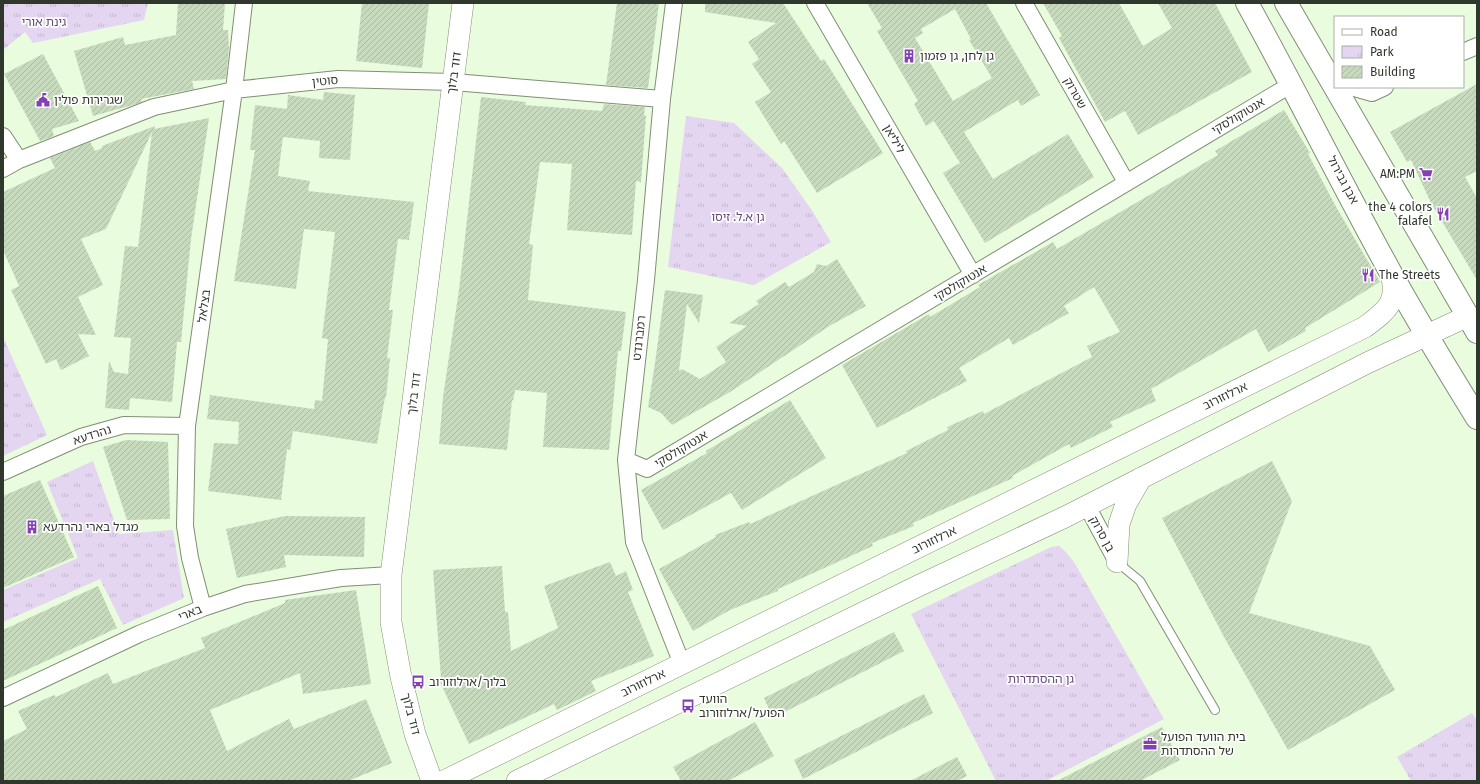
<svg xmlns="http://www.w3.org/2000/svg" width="1480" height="784" viewBox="0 0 1480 784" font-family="'Fira Sans','Noto Sans Hebrew',sans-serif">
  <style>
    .park { fill: url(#park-tufts) }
    .building { fill: url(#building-hatch); fill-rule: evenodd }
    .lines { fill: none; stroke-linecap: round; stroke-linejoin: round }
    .service-casing { stroke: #7f8f74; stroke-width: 10 }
    .minor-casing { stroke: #7f8f74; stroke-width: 18 }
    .tertiary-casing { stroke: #7f8f74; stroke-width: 22 }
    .secondary-casing { stroke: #7f8f74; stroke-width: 24 }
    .service { stroke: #fff; stroke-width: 8 }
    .minor { stroke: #fff; stroke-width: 16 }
    .tertiary { stroke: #fff; stroke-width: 21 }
    .secondary { stroke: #fff; stroke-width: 22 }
    .labels { text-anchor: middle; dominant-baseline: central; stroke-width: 3.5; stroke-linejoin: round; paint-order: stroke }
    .park-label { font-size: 12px; fill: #65497b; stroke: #fff }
    .poi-label { font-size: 12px; fill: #30372c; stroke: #fff; text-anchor: start }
    .street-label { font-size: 12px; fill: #30372c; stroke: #fff }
  </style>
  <defs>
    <pattern id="park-tufts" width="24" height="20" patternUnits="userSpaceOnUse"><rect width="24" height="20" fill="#e4d5f1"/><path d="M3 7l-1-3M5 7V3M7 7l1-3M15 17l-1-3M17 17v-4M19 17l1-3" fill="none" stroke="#c4b7cf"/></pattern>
    <pattern id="building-hatch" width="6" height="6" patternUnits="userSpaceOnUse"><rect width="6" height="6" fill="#c8dabd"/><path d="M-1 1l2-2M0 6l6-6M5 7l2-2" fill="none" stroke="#acbca3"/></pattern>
  </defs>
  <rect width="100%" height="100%" fill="#eafcde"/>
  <path class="park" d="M3,3H148L144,20L33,43L25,32L3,50Z
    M686,116L734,123L782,168L813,212L831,242L754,285L668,267Z
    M3,337L47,435L3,456Z
    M93,461L119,534L173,530L184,598L123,625L100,579L3,622V590L78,558L47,482Z
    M1059,546L1064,550L1074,562L1164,719L1046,781H996L911,614L1051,547Z
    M1472,713L1477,721V781H1411L1397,757Z"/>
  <path class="building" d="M178,3H225L223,30H228L229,48L226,79L192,81L194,89L141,99L142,102L136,104L93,116L74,51L123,37L125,45L176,35Z
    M362,3H429L422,68L356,61Z
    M617,3H659L648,88L606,85Z
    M705,3H783L821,61L824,59L883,153L817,193L784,141L781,144L755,102L771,92L752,64L759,59L748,42L776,23L705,12Z
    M867,3H986L1040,95L1021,106L1018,100L964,132L993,179L1068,134L1094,177L985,243L943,173L960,163L934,121L926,126L914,104L918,101L877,31L882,28ZM955,9L971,39L969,40L992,78L953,101L915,38L923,33L921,29Z
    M1043,3H1119L1143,46L1172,28L1158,3H1215L1252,72L1138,135L1125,111L1105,122L1059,38L1062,36Z
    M43,54L79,121L52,129L54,136L40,141L4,74Z
    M1477,84V171L1465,177L1477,198V280L1431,203L1411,160L1407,162L1390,132Z
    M324,92L355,95L350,160L319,158L320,141L283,137L278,176L310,181L308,191L414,202L409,240L398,239L389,310H393L387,358H390L386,398L385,397L377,444L293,431L290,450L287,449L281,500L208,491L214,443L238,444L239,422L207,419L210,395L314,409L315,400L322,401L328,339L322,338L335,232L304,229L296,289L234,281L255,150H250L255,105L287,109L288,95L323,100Z
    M481,97L526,102L525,105L602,111L604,104L645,107L644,115L646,116L641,182L636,181L632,235L567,230L572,164L540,162L529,244L533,245L528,300L626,312L621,351H618L609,450L543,447L547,393L515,390L513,401L512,400L507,450L439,444L443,397L459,290Z
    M1284,110L1310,153L1308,154L1335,205L1380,282L1305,328L1306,331L1268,352L1256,329L1151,389L1156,401L1110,422L1113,427L1071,448L1069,444L1012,476L1013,478L913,523L914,526L872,543L873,546L778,589V591L730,610L693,631L659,569L716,537L715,535L749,522L750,524L907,453L906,451L948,430L947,427L983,411L984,414L1092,357L1087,346L1120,332L1094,287L1064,306L1069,313L1013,345L1009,338L959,368L967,381L877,428L842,365L929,314L930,317L980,287L978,285L1053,242L1057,249L1218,155L1215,151Z
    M209,118L191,239L181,342H177L172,402L130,398L129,410L105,408L109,361L114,372L128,374L131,338L114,337L125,246L138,247L152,132L106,229L81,239L103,285L78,297L96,335L78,334L89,356L61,370L56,359L46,364L11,290L19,286L3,250V192L55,168L50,158L90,142L95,151L102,148V146L155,126L154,129Z
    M837,259L866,306L831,325L730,392L672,425L661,413L648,407L655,363L665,290L703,295L699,323L687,304L679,371L682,369L700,379L726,362L716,347L747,326L729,323L759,304L756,301L785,282L789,287L814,272L817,264L826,266Z
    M790,400L826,458L742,510L731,493L663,530L641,490L707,453L706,451Z
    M126,440L168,442L170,519L127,520L103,447Z
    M1272,461L1292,501L1249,613L1370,646L1395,690L1288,750L1224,637L1162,518Z
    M40,480L74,557L3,588V496Z
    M285,516L365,517L364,557L284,555L286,567L237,578L226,529Z
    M610,562L616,576L626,571L633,590L628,592L654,656L591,681L596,691L557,710L554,704L469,744L439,680L441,679L433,570L502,566L505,612H508L511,651L558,628L544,586Z
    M98,586L117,628L3,681V630Z
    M356,590L371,684L303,694L300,673L210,710L227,751L289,719L294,729L366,699L392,763L348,781H3V741L27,729L18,711L54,695L56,697L108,673L113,684L205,648L201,638L285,603V600Z
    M894,632L904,651L773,718L764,698Z
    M924,694L933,713L803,779L794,760Z
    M755,722L774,756L728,781H681L673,767Z
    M1162,727L1180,760L1140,781H1057Z
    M957,757L967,776L957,781H910Z"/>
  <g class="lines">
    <g class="service-casing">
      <path id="service" d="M1117,562L1140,581L1215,710"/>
    </g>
    <g class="minor-casing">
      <path id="minor" d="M674,3L662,99L646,280L626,460L634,542L682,664
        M815,3L973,275
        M1024,3L1126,182
        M1463,52L1477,46
        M1351,87L1372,93L1385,87
        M3,136L19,160
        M3,169L19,160L154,107L234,90L338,79L453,82L662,99
        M626,460L647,469L1292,84
        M3,472L81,437L124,425L187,426
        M1087,506L1117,562
        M203,608L190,558L185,526L187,426L234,90L244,3
        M3,698L139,634L203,608L245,594L341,578L391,575"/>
    </g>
    <g class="tertiary-casing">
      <path id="tertiary" d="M1117,562L1119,524L1126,504L1141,478
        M432,781L415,734L401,677L391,622V575L463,3
        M444,781L1365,327C1386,311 1399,303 1391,274
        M517,781L918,586L1065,517L1367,363L1468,316"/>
    </g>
    <g class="secondary-casing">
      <path id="secondary" d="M1247,3C1297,93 1342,185 1392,275C1419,324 1448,371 1477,418
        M1286,3L1477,332"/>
    </g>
    <use href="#service" class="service"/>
    <use href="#minor" class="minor"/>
    <use href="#tertiary" class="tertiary"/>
    <use href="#secondary" class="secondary"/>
  </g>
  <defs>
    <g id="building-bare" transform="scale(1.08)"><path d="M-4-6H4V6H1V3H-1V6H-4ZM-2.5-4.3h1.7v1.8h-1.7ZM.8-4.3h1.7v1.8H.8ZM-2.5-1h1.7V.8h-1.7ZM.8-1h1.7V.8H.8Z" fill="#8640b3" stroke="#fff" stroke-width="2.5" paint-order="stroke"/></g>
    <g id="civic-bare" transform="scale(1.08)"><path d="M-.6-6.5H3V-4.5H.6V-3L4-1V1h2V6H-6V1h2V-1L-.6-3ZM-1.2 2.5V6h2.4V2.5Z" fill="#8640b3" stroke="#fff" stroke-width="2.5" paint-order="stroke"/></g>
    <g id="supermarket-bare" transform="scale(1.08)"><path d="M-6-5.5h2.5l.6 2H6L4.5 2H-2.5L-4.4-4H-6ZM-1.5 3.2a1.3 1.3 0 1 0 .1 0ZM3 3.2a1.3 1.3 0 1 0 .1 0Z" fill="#8640b3" stroke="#fff" stroke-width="2.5" paint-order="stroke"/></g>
    <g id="restaurant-bare" transform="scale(1.08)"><path d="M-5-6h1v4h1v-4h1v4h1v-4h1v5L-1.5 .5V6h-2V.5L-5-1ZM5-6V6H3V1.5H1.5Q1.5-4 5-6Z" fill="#8640b3" stroke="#fff" stroke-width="2.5" paint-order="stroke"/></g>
    <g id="bus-bare" transform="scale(1.08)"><path d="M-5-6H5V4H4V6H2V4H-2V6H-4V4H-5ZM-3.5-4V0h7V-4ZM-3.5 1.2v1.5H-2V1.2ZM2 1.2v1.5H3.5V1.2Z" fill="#8640b3" stroke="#fff" stroke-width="2.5" paint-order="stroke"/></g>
    <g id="office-bare" transform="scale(1.08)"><path d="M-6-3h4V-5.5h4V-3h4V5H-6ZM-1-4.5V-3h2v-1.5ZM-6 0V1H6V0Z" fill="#8640b3" stroke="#fff" stroke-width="2.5" paint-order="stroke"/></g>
  </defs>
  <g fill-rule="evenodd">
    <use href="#building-bare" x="909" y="56"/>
    <use href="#civic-bare" x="43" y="100"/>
    <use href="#supermarket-bare" x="1426" y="174"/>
    <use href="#restaurant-bare" x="1443" y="214"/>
    <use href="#restaurant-bare" x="1368" y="275"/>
    <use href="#building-bare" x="32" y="527"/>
    <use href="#bus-bare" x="418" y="682"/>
    <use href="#bus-bare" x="688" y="706"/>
    <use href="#office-bare" x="1150" y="744"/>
  </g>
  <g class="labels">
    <g class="park-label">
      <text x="44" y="22">גינת אורי</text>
      <text x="738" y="217">גן א.ל. זיסו</text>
      <text x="1041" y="679">גן ההסתדרות</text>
    </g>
    <g class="poi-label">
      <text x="920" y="56">גן לחן, גן פזמון</text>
      <text x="54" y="100">שגרירות פולין</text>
      <text x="1415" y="174" text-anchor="end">AM:PM</text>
      <text x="1432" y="207" text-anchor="end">the 4 colors<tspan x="1432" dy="14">falafel</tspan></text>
      <text x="1379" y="275">The Streets</text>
      <text x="43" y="527">מגדל בארי נהרדעא</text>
      <text x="429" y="682">בלוך/ארלוזורוב</text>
      <text x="699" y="699">הוועד<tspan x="699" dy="14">הפועל/ארלוזורוב</tspan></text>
      <text x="1161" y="737">בית הוועד הפועל<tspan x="1161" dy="14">של ההסתדרות</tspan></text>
    </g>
    <g class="street-label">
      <text transform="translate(454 73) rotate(-82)">דוד בלוך</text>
      <text transform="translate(325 81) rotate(-5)">סוטין</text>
      <text transform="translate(1075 93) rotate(61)">שטרוק</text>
      <text transform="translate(1238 116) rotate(-31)">אנטוקולסקי</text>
      <text transform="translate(894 139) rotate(60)">ליליאן</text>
      <text transform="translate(1343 180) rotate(62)">אבן גבירול</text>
      <text transform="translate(960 283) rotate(-31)">אנטוקולסקי</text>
      <text transform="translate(204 306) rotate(-82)">בצלאל</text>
      <text transform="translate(639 338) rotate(-84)">רמברנדט</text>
      <text transform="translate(414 394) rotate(-83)">דוד בלוך</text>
      <text transform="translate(1225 396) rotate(-26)">ארלוזורוב</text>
      <text transform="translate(92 435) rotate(-18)">נהרדעא</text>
      <text transform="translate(681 449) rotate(-31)">אנטוקולסקי</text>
      <text transform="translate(1102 534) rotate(61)">בן סרוק</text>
      <text transform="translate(934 540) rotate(-26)">ארלוזורוב</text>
      <text transform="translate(190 613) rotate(-22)">בארי</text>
      <text transform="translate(643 683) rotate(-26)">ארלוזורוב</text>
      <text transform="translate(411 714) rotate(75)">דוד בלוך</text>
    </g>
  </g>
  <rect width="1480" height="784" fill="none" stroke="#30372c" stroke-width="8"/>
  <rect x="1334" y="16" width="130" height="72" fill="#ffffff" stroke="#acafab"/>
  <rect x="1342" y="29" width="20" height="6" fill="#ffffff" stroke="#acafab"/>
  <text x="1370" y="36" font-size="12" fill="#30372c">Road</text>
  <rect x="1342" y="46" width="20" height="12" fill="url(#park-tufts)" stroke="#acafab"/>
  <text x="1370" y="56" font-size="12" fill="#30372c">Park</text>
  <rect x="1342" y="66" width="20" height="12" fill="url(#building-hatch)" stroke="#acafab"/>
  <text x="1370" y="76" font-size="12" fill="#30372c">Building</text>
</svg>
